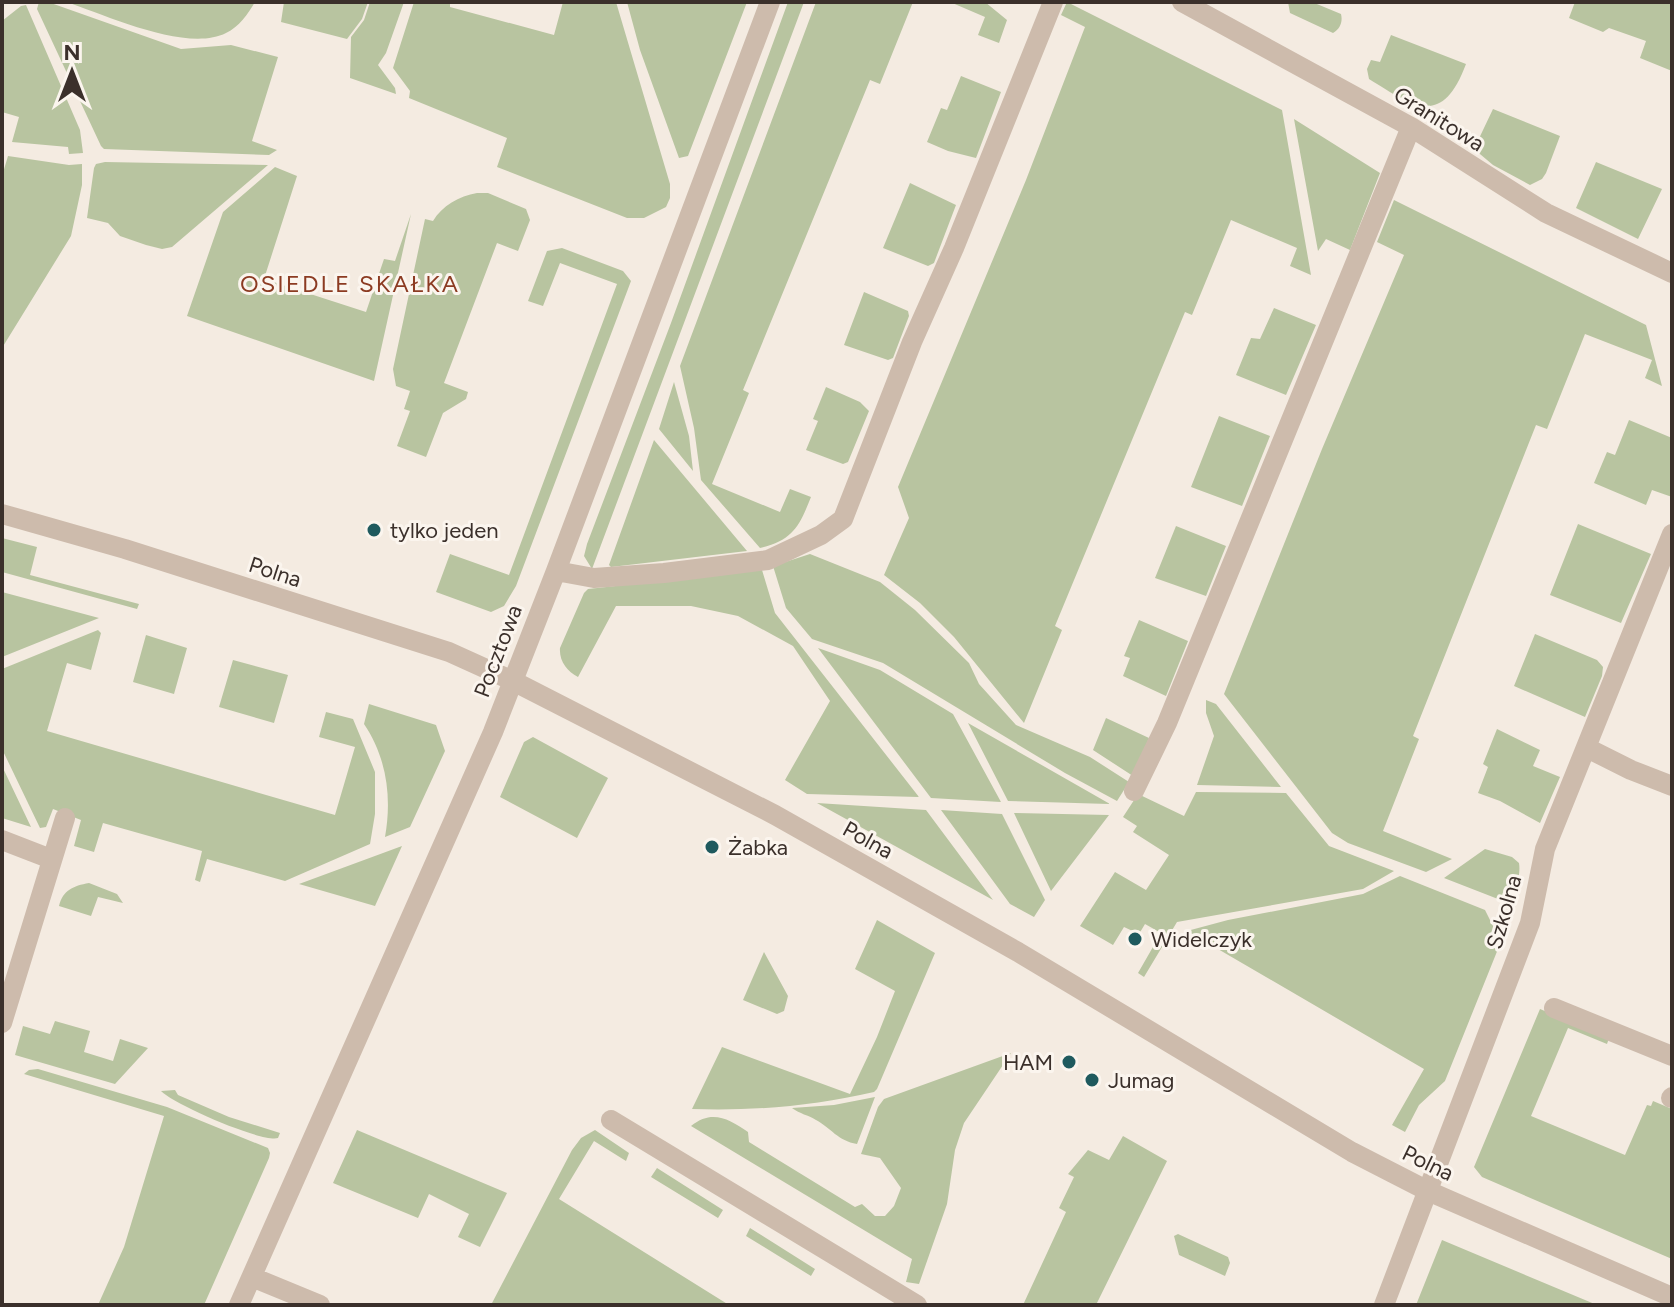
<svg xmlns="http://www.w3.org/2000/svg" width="1674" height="1307" viewBox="0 0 1674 1307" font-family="Figtree,sans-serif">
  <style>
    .green { fill: #b8c4a0 }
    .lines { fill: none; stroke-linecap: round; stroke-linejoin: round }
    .street { stroke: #cdbbac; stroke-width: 20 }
    .poi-dot { fill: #1f5a5e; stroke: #fbf5ee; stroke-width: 3 }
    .labels { text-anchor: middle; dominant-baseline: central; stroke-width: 6; stroke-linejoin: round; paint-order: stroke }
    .street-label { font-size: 22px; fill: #3b302b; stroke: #fbf5ee }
    .poi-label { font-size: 22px; fill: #3b302b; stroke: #fbf5ee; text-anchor: start }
    .neighbourhood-label { font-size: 24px; letter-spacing: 2px; fill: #8c3b22; stroke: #fbf5ee }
  </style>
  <rect width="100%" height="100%" fill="#f4ebe1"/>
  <path class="green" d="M39,2H48L181,49L231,45L278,57L252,141L277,150L269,155L104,149L101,146L37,9Z
    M66,2H255C248,14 239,27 226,33C187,53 106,15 66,2Z
    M284,2H368L362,19L347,39L281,22Z
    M370,2H404L386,53L378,65L395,88L396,94L350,78L351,37L364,20Z
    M414,2H450V7L554,35L563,2H616L670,184V198L666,207L644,218H627L497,167L507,138L409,98L410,91L393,68Z
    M627,2H747L688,156L679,158L640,50Z
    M788,2H804L592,569L584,556L587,544L671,323Z
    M816,2H913L880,84L870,80L743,390L749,393L712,484L780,512L790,489L811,497C799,527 793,540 760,548L701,480L694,428L680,366Z
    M950,2H985L1007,20L999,43L978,35L985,17Z
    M1067,2L1282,110L1311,275L1290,266L1297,248L1231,220L1192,315L1185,312L1055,626L1062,630L1024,723L954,637L920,603L884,575L909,518L898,487L1026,180L1085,27L1061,15Z
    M1288,2H1312L1341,14C1343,22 1340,29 1333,33L1290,13Z
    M1575,2H1672V71L1640,58L1646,41L1609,28L1603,32L1569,18Z
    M26,5L80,130L83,153L69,154L68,147L12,142L19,117L2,112V21L21,6Z
    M1391,35L1466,64C1442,128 1414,107 1369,79L1367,69L1371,60L1380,62Z
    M961,76L1001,92L976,158L948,151L927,142L941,108L947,110Z
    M1493,109L1560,136L1546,173L1542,179L1530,185L1493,165L1474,149Z
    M1294,119L1380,173L1350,250L1326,239L1318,251Z
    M8,156L69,165L82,164V185L71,236L2,348V176Z
    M105,162L268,165L172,247L162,249L146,245L120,236L108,223L87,218L94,168L96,164Z
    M1596,162L1662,189L1638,239L1576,208Z
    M275,167L297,176L264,279L366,312L384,259L395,261L411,214L374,381L187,316L223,212Z
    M910,183L956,205L934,263L928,266L883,248Z
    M477,193H488L526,209L530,220L518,251L497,243L444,383L468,392L466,399L443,413L426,457L397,446L410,411L404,409L410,391L396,386L393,369L425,219L433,221C442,206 459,196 477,193Z
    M1394,200L1646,325L1662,386L1645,378L1652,360L1585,334L1547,429L1536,425L1413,736L1419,739L1383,831L1452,859L1426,872L1348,843L1332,833L1224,694L1322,449L1404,255L1377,242Z
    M562,248L623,271L631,281L516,586L504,606L491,612L436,592L450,554L509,575L617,284L560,263L543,306L528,301L547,251Z
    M864,292L908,311L909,316L893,358L888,360L844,345Z
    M1274,308L1316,325L1286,395L1236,375L1251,338L1260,339Z
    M674,382L689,436L693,471L659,429Z
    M826,387L860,402L869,411L848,462L843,464L806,450L818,421L813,419Z
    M1219,416L1270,436L1242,506L1191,487Z
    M1629,420L1672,438V497L1652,490L1646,505L1594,483L1607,452L1615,455Z
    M654,440L747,551L611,567L609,565Z
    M1578,524L1651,554L1621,623L1550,595Z
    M1176,526L1226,546L1206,596L1155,578Z
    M2,538L37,547L30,575L139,604L137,609L2,572Z
    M810,554L880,582L915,610L969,663L979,684L1016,725L1090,757L1129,782L1117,801L1065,773L883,663L812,639L786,608L773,566Z
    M762,570L775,613L919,797L807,794L785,780L830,701L793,646L738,616L691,606H616L578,677C567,671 559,661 560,648L584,593L588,589Z
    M2,592L99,618L2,657Z
    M1139,620L1188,641L1166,696L1123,676L1130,658L1124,656Z
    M98,630L101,633L91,670L67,663L47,731L335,815L355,747L319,737L326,712L353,719L375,772V814L370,844L285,881L207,859L200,882L195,880L202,851L103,823L94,852L74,846L81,820L53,809L46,827L40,828L2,749V669Z
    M1535,634L1597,660L1603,667L1602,676L1585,717L1514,686Z
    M146,635L187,648L174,694L133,682Z
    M818,648L880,670L953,714L1001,802L931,798Z
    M233,660L288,675L274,723L219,707Z
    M1206,700L1216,704L1281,787L1197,785L1214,736L1206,713Z
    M369,704L436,725L445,751L410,827L385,837C392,798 387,758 364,724Z
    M1106,718L1149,738L1133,776L1093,750Z
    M968,723L1110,804L1008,801Z
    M1497,729L1540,750L1533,766L1560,777L1540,823L1500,801L1478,793L1488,767L1483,764Z
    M533,737L608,778L577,838L500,797L524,742Z
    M2,766L31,827L2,818Z
    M1196,792L1286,793L1329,846L1394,871L1363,889L1177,922L1144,977L1138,973L1161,933L1145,924L1139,934L1124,927L1113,945L1080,926L1115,872L1146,890L1169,855L1133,832L1137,826L1123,817L1138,794L1184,816Z
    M817,803L926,810L993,900Z
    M941,810L1002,814L1045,900L1034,917L1010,904Z
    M1014,813L1109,815L1051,891Z
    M402,846L375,906L299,884Z
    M1485,849L1512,857L1519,863C1521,876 1516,889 1507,898L1498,899L1444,878Z
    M1400,876L1485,910L1498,936V949L1445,1081L1419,1105L1405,1132L1392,1125L1424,1069L1187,931L1228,920L1363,894Z
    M89,883L117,894L123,903L98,897L91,916L59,906C63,890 73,886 89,883Z
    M877,920L935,953L877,1089L874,1092C814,1106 754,1111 692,1109L722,1047L850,1094L877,1037L895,991L855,969Z
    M764,952L788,996L784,1011L777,1014L743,1000Z
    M1540,1009L1609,1038L1607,1044L1568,1028L1531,1116L1625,1155L1647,1105L1651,1106L1653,1101L1672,1109V1259L1482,1177L1474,1167Z
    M55,1021L90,1031L84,1052L113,1061L120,1039L148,1048L115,1084L15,1055L23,1026L50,1034Z
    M1011,1053L964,1123L955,1150L947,1204L919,1284L906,1282L912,1259L691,1126C712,1109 729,1119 748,1132L749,1142L855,1207L862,1204L875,1216H885L894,1206L901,1188L880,1158L861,1154L878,1107L884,1099Z
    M38,1069L167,1107L268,1148L270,1153L269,1158L204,1305H98L124,1247L164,1116L24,1074L29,1070Z
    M175,1090L178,1095L229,1117L280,1133L278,1138C262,1143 173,1104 161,1091Z
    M875,1097L857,1144C838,1141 831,1128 816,1120C808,1115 800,1114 792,1108L834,1105Z
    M357,1130L507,1193L480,1247L458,1237L469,1214L429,1194L418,1218L333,1183Z
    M595,1130L629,1153L626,1161L594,1141L559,1199L729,1305H491L572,1150L581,1138Z
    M1123,1136L1167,1161L1096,1305H1023L1066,1212L1059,1208L1074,1177L1068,1174L1088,1150L1109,1160Z
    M657,1168L723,1210L718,1218L651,1177Z
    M750,1228L815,1269L811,1276L746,1236Z
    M1178,1234L1228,1257L1230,1263L1225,1276L1179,1255L1174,1236Z
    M1442,1240L1597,1305H1416Z"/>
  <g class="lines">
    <path class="street" d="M1182,2L1411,127L1546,213L1672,273
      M2,514L125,549L449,652L513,681L775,815L1018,952L1352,1152L1428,1191L1672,1297
      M556,571L594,578L664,573L768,560L821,535L843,519L912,342L954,248L1053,2
      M1587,748L1631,770L1672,786
      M1134,791L1167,723L1411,127
      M2,840L51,859
      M1554,1008L1672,1056
      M2,1023L65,818
      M1671,1098L1672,1097
      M611,1120L917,1305
      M252,1277L320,1305
      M239,1305L493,732L556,571L770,2
      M1384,1305L1530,923L1545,849L1672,534"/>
  </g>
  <g class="poi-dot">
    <circle cx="374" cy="530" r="8"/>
    <circle cx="712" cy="847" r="8"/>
    <circle cx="1135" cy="939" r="8"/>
    <circle cx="1069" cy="1062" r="8"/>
    <circle cx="1092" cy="1080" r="8"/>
  </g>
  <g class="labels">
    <g class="street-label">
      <text transform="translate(1439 119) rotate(32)">Granitowa</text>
      <text transform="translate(275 572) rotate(18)">Polna</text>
      <text transform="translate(498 651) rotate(-69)">Pocztowa</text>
      <text transform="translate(868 840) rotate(29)">Polna</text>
      <text transform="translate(1504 912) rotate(-74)">Szkolna</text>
      <text transform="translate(1428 1163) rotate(26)">Polna</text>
    </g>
    <g class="poi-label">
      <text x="390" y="530">tylko jeden</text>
      <text x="728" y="847">Żabka</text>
      <text x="1151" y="939">Widelczyk</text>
      <text x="1053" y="1062" text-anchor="end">HAM</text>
      <text x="1108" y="1080">Jumag</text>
    </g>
    <g class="neighbourhood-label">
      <text x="350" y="283">OSIEDLE SKAŁKA</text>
    </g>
  </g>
  <rect width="1674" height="1307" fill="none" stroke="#3b302b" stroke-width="8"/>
  <g transform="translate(72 72)" stroke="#fbf5ee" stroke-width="6" paint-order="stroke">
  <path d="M0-6L14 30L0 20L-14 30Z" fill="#3b302b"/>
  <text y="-12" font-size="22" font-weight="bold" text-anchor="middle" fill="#3b302b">N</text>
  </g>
</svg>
